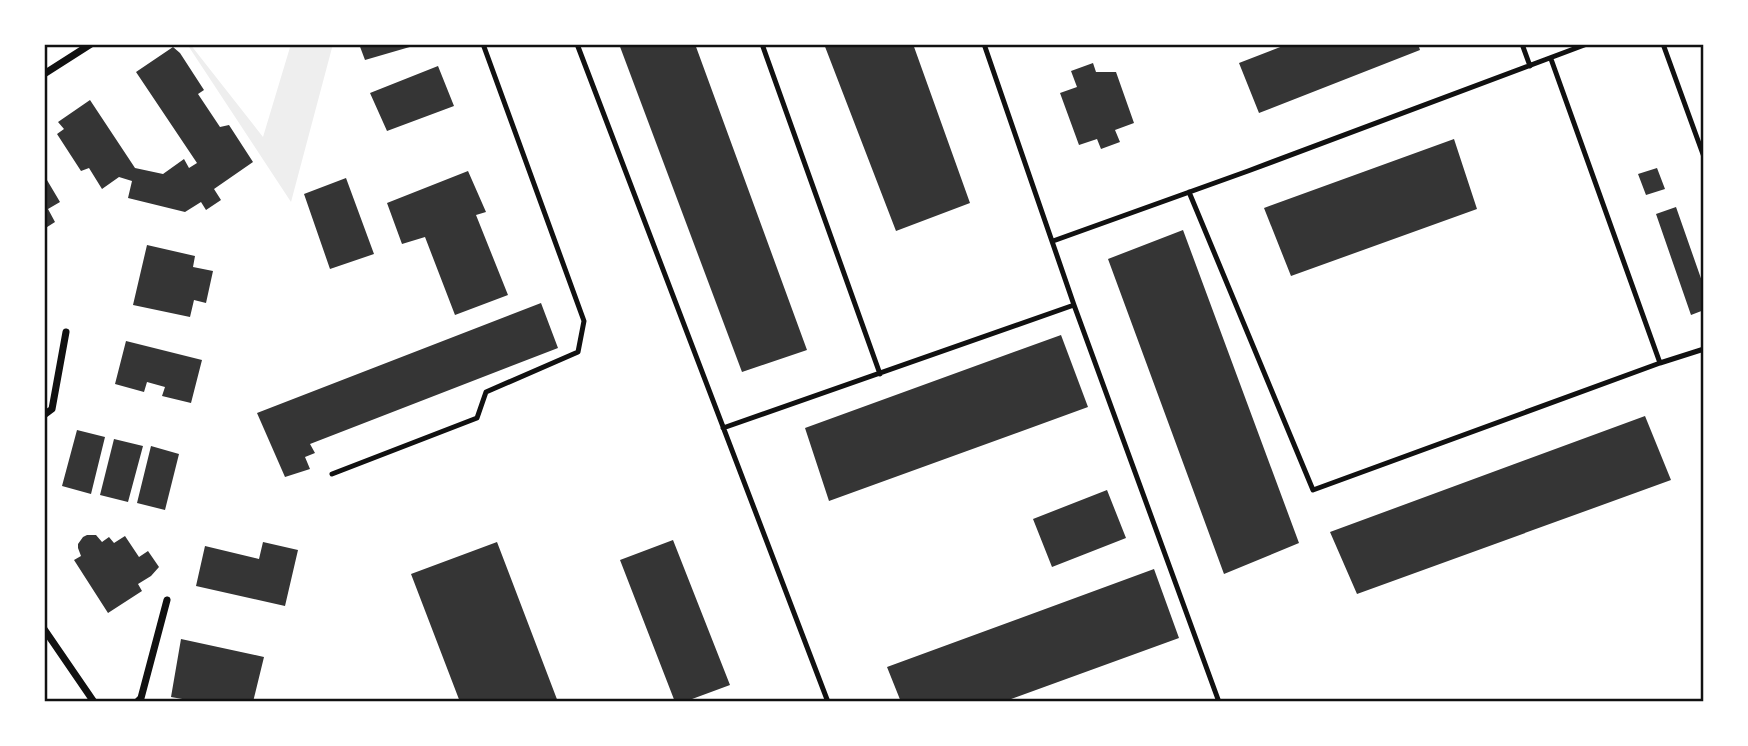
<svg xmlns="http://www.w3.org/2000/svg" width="1748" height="746" viewBox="0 0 1748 746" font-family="'Roboto Serif',serif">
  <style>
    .green { fill: #eee }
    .building { fill: #353535 }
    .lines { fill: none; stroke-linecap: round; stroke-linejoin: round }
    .service { stroke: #111; stroke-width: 5 }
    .minor { stroke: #111; stroke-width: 7 }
    .neatline { fill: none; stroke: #111; stroke-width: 2.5 }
  </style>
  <rect width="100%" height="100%" fill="#fff"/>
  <path class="green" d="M187,44H190L263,137L291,44H333L291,202Z"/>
  <path class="building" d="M359,44H420L365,60Z
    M619,44H695L807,350L742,372Z
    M824,44H913L970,203L896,231Z
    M1288,44H1418L1420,50L1259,113L1239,63Z
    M173,47L180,53L204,90L198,94L220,127L229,125L253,162L214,189L221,200L206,210L201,202L185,212L128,198L132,181L119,177L102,189L89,168L81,171L57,134L64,129L58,122L90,100L135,168L163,174L184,159L189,168L197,163L136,72Z
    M1093,63L1096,72H1116L1134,123L1115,130L1120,142L1101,149L1097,139L1079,145L1060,93L1077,87L1071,71Z
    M438,66L454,106L387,131L370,93Z
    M1454,139L1477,209L1291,276L1264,208Z
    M1657,168L1665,189L1646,195L1638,174Z
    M468,171L486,212L476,215L508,295L455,315L425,237L402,244L387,203Z
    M44,175L60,202L48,209L55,222L44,229Z
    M346,178L374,254L330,269L304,194Z
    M1676,207L1704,287V310L1691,315L1656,214Z
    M1183,230L1299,543L1224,574L1108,259Z
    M147,245L195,256L193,267L213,271L206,303L194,300L190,317L133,305Z
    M541,303L558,348L310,444L315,453L305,457L310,469L285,477L257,413Z
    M1061,335L1088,407L829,501L805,428Z
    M126,341L202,360L191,403L162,396L165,387L147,382L144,392L115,384Z
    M1645,416L1671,480L1357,594L1330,532Z
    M77,430L105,437L91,494L62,486Z
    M114,439L143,446L128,502L100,495Z
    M151,446L179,454L165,510L137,503Z
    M1107,490L1126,538L1052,567L1033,519Z
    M87,535H96L102,542L109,537L114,543L125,536L139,557L148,551L159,567L151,576L138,584L142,591L108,613L74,560L81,556L78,548V544L83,537Z
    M673,540L730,685L684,702H675L620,560Z
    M263,542L298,550L285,606L196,586L205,546L259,559Z
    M497,542L558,702H460L411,574Z
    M1154,569L1179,638L1003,702H901L887,667Z
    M181,639L264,657L253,702H199L171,697Z"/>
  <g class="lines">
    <path class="service" d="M577,44L828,702
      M762,44L880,374
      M984,44L1074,305L1219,702
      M1522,44L1530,66
      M1663,44L1704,157
      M1551,59L1660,363L1704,349
      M1189,192L1313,490L1660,363
      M1053,241L1248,171L1587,44
      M723,428L1074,305
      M332,474L477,418L486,392L578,352L584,321L483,44"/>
    <path class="minor" d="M44,74L91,44
      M44,415L52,409L66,332
      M44,629L94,702
      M137,702L141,698L167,600"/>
  </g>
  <rect width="1748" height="746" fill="none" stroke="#ffffff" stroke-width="91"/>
  <rect x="46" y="46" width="1656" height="654" class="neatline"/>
</svg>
